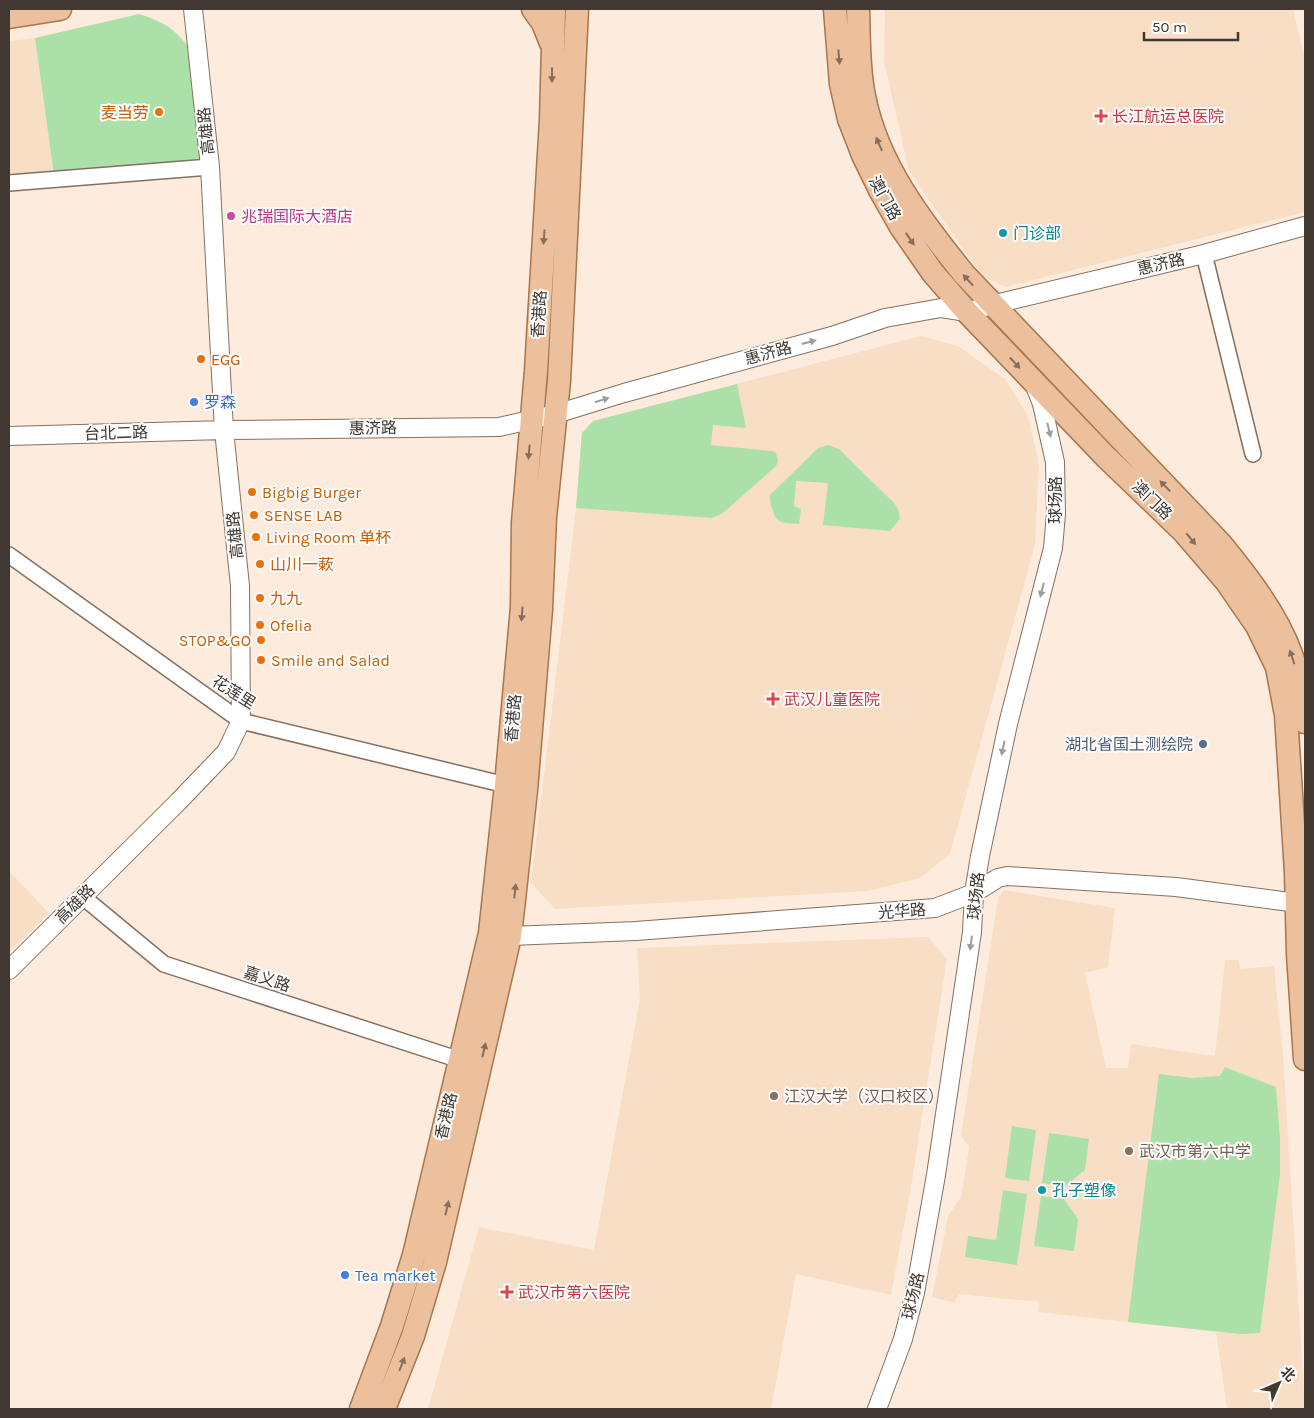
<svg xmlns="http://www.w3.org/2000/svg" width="1314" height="1418" viewBox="0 0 1314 1418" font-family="Karla,'Noto Sans SC',sans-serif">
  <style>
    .built { fill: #f9dec6 }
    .green { fill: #abe0a8 }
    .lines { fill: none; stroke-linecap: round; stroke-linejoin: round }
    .minor-casing { stroke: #837060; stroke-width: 18 }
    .tertiary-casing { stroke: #837060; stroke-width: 20 }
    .primary-casing { stroke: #a8754d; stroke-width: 25 }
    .minor { stroke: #fff; stroke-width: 15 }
    .tertiary { stroke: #fff; stroke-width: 18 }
    .primary { stroke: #ecc09d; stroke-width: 22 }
    .oneway { fill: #856e5c }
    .oneway2 { fill: #a09c98 }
    .food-dot { fill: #e8710a; stroke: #fcfcfc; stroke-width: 2 }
    .health-dot { fill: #e0444e; stroke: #fcfcfc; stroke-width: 2 }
    .hotel-dot { fill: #d1479c; stroke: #fcfcfc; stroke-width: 2 }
    .culture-dot { fill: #0f9aa8; stroke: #fcfcfc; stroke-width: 2 }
    .shop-dot { fill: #3f7fe0; stroke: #fcfcfc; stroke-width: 2 }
    .service-dot { fill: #5c6f8a; stroke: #fcfcfc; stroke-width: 2 }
    .education-dot { fill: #8d6e63; stroke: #fcfcfc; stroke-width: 2 }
    .labels { text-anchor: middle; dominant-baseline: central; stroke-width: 4; stroke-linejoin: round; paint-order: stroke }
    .food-label { font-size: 16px; fill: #c56008; stroke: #fcfcfc; text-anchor: start }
    .health-label { font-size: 16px; fill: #be3a42; stroke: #fcfcfc; text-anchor: start }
    .street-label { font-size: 16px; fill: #403831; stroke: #fcfcfc }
    .hotel-label { font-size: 16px; fill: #b23c85; stroke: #fcfcfc; text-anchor: start }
    .culture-label { font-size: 16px; fill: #0d838f; stroke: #fcfcfc; text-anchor: start }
    .shop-label { font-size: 16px; fill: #366cbe; stroke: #fcfcfc; text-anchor: start }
    .service-label { font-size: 16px; fill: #4e5e75; stroke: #fcfcfc; text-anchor: end }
    .education-label { font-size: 16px; fill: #785e54; stroke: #fcfcfc; text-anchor: start }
  </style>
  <rect width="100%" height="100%" fill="#fdecdd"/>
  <path class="built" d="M885,9H1293L1305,59V212L1006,287L982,276L909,171L884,61Z
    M35,38L55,183L9,187V41Z
    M921,336L958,346L1005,379L1028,416L1039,464L1035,545L950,854L920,878L868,891L555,909L531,883L576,508L582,433L593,421Z
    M9,871L49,913L9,952Z
    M1004,890L1115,908L1108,967L1085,973L1106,1068H1128L1131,1044L1215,1056L1225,960H1239L1240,969L1274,966L1283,1054L1305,1409H1227L1216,1332L1038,1312L1039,1302L959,1294L954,1303L932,1297L948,1216L961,1197L968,1155L969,1147L961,1136L998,898Z
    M928,937L947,959L910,1193L891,1295L796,1274L771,1409H428L479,1227L594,1250L640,999L637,948Z"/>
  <path class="green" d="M139,14C161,21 172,26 187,45L201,158L55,183L35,38Z
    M737,384L746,428L713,425L711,445L773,451L776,453L778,461L776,466L723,513L712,518L576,508L582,433L593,421Z
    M828,445L839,449L895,504L899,512L900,519L890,531L823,525L828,483L796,481L794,506L801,509L799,524C786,523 777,525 773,511C771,505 769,500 770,495L818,448Z
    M1225,1067L1276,1087L1280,1140V1174L1260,1333L1241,1334L1128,1322L1159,1074L1193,1078L1220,1076Z
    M1012,1126L1036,1130L1029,1181L1005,1178Z
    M1049,1133L1089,1139L1085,1170L1065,1186L1042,1183Z
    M1003,1190L1027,1194L1017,1265L965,1257L968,1236L996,1240Z
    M1041,1196L1064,1199L1078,1219L1074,1251L1034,1246Z"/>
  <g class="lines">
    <g class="minor-casing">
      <path id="minor" d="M9,183L210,167
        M1204,254L1253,454
        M9,555L241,721L506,785
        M83,897L164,964L460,1060"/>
    </g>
    <g class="tertiary-casing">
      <path id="tertiary" d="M9,436L224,430L499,427L556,414L624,393L832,336L885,318L941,308L967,312L991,305L1204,254L1305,226
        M498,934L510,936L636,931L935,908L974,893L998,878L1007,876L1176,887L1305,904
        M9,970L178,802L226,752L241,721L240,586L224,430L210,167L193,9
        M877,1409L903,1339L915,1293L936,1175L972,932L974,893L980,856L1008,724L1053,548L1056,514L1055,462L1042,404L1035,386"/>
    </g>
    <g class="primary-casing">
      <path id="primary" d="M533,9L543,23L551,43
        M835,9L841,84L849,119L863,155L880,190L901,227L933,273L967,312L1107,458L1184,532L1226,581L1257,626L1277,667L1286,715L1296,872L1298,954L1305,1059
        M858,9C859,38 858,68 864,96C877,164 922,222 964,274L1220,543C1246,575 1277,614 1291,654C1299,675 1302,699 1305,722
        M9,17L60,9
        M361,1409L392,1326L414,1255L490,933L506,785L522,607L523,523L536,371L551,120L554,9
        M384,1409L413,1336L435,1262L510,936L526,790L541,609L545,517L559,381L577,9"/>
    </g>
    <use href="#minor" class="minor"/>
    <use href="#tertiary" class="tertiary"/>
    <use href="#primary" class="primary"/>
  </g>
  <defs><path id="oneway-solid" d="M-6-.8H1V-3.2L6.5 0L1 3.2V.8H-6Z" transform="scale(1.25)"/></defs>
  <g class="oneway">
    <use href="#oneway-solid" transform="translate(839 57) rotate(85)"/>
    <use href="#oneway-solid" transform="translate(552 75) rotate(90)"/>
    <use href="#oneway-solid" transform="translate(879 144) rotate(-114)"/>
    <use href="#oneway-solid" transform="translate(544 237) rotate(94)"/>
    <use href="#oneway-solid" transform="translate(910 239) rotate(56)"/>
    <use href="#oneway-solid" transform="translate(968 280) rotate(-132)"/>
    <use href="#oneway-solid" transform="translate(1015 363) rotate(47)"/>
    <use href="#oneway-solid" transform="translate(529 452) rotate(95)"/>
    <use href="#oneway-solid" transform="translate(1165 486) rotate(-134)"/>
    <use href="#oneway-solid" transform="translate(1191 539) rotate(50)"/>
    <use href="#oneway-solid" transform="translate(522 614) rotate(94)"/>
    <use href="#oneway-solid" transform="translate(1292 657) rotate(-108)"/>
    <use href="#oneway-solid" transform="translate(515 891) rotate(-84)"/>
    <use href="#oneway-solid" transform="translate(484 1050) rotate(-77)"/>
    <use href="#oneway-solid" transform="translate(447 1208) rotate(-77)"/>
    <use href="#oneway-solid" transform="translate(402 1364) rotate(-69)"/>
  </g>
  <g class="oneway2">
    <use href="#oneway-solid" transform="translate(809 342) rotate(-15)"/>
    <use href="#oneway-solid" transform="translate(602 400) rotate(-17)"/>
    <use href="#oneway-solid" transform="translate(1049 430) rotate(77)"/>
    <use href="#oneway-solid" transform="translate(1042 590) rotate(104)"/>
    <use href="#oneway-solid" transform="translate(1003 748) rotate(102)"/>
    <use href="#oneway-solid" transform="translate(971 943) rotate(98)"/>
  </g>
  <g class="food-dot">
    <circle cx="159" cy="112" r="5"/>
    <circle cx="201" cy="359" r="5"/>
    <circle cx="252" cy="492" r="5"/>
    <circle cx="254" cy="515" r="5"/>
    <circle cx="256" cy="537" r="5"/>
    <circle cx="260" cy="564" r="5"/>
    <circle cx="260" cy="598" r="5"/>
    <circle cx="260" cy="625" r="5"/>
    <circle cx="261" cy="640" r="5"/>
    <circle cx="261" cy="660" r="5"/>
  </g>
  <g class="health-dot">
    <path d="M1098.5 108.5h5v5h5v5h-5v5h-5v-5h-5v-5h5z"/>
    <path d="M770.5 691.5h5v5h5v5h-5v5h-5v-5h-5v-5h5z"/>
    <path d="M504.5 1284.5h5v5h5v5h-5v5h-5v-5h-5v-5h5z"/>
  </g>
  <circle class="hotel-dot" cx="231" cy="216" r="5"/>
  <g class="culture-dot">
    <circle cx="1003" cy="233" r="5"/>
    <circle cx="1042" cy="1190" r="5"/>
  </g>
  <g class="shop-dot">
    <circle cx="194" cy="402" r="5"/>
    <circle cx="345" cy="1275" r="5"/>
  </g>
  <circle class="service-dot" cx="1203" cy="744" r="5"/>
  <g class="education-dot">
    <circle cx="774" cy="1096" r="5"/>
    <circle cx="1129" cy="1151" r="5"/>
  </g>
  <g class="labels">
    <g class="food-label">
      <text x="149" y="112" text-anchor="end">麦当劳</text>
      <text x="211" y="359">EGG</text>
      <text x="262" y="492">Bigbig Burger</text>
      <text x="264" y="515">SENSE LAB</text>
      <text x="266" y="537">Living Room 单杯</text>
      <text x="270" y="564">山川一蔌</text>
      <text x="270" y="598">九九</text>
      <text x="270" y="625">Ofelia</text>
      <text x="251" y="640" text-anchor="end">STOP&amp;GO</text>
      <text x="271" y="660">Smile and Salad</text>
    </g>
    <g class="health-label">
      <text x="1112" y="116">长江航运总医院</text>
      <text x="784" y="699">武汉儿童医院</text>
      <text x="518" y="1292">武汉市第六医院</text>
    </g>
    <g class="street-label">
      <text transform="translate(206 131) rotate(-96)">高雄路</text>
      <text transform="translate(885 198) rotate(61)">澳门路</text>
      <text transform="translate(1161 264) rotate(-13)">惠济路</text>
      <text transform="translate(539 314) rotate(-86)">香港路</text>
      <text transform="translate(768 353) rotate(-15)">惠济路</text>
      <text transform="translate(373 428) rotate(-1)">惠济路</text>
      <text transform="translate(116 433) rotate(-2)">台北二路</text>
      <text transform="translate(1055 500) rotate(-90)">球场路</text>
      <text transform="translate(1152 500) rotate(44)">澳门路</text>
      <text transform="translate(235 535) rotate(-96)">高雄路</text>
      <text transform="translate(234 692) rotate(32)">花莲里</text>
      <text transform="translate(513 718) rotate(-85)">香港路</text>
      <text transform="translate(976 896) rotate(-84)">球场路</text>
      <text transform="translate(75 904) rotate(-45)">高雄路</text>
      <text transform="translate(902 911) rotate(-4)">光华路</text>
      <text transform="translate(267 979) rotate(18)">嘉义路</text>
      <text transform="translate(446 1116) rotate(-77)">香港路</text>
      <text transform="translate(913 1296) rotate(-77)">球场路</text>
    </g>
    <g class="hotel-label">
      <text x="241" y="216">兆瑞国际大酒店</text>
    </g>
    <g class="culture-label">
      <text x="1013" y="233">门诊部</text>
      <text x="1052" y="1190">孔子塑像</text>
    </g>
    <g class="shop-label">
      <text x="204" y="402">罗森</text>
      <text x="355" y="1275">Tea market</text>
    </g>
    <g class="service-label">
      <text x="1193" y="744">湖北省国土测绘院</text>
    </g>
    <g class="education-label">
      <text x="784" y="1096">江汉大学（汉口校区）</text>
      <text x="1139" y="1151">武汉市第六中学</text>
    </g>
  </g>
  <rect width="1314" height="1418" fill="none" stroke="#403831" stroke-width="20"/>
  <g transform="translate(1279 1383) rotate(45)" stroke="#fcfcfc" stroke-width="4" paint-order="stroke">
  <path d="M0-4L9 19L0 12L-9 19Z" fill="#403831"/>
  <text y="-8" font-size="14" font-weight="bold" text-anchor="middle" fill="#403831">北</text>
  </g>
  <path d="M1144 32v8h94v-8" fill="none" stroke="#403831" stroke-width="2.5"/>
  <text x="1152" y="32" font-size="15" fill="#403831" stroke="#fcfcfc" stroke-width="4" paint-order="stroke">50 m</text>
</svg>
